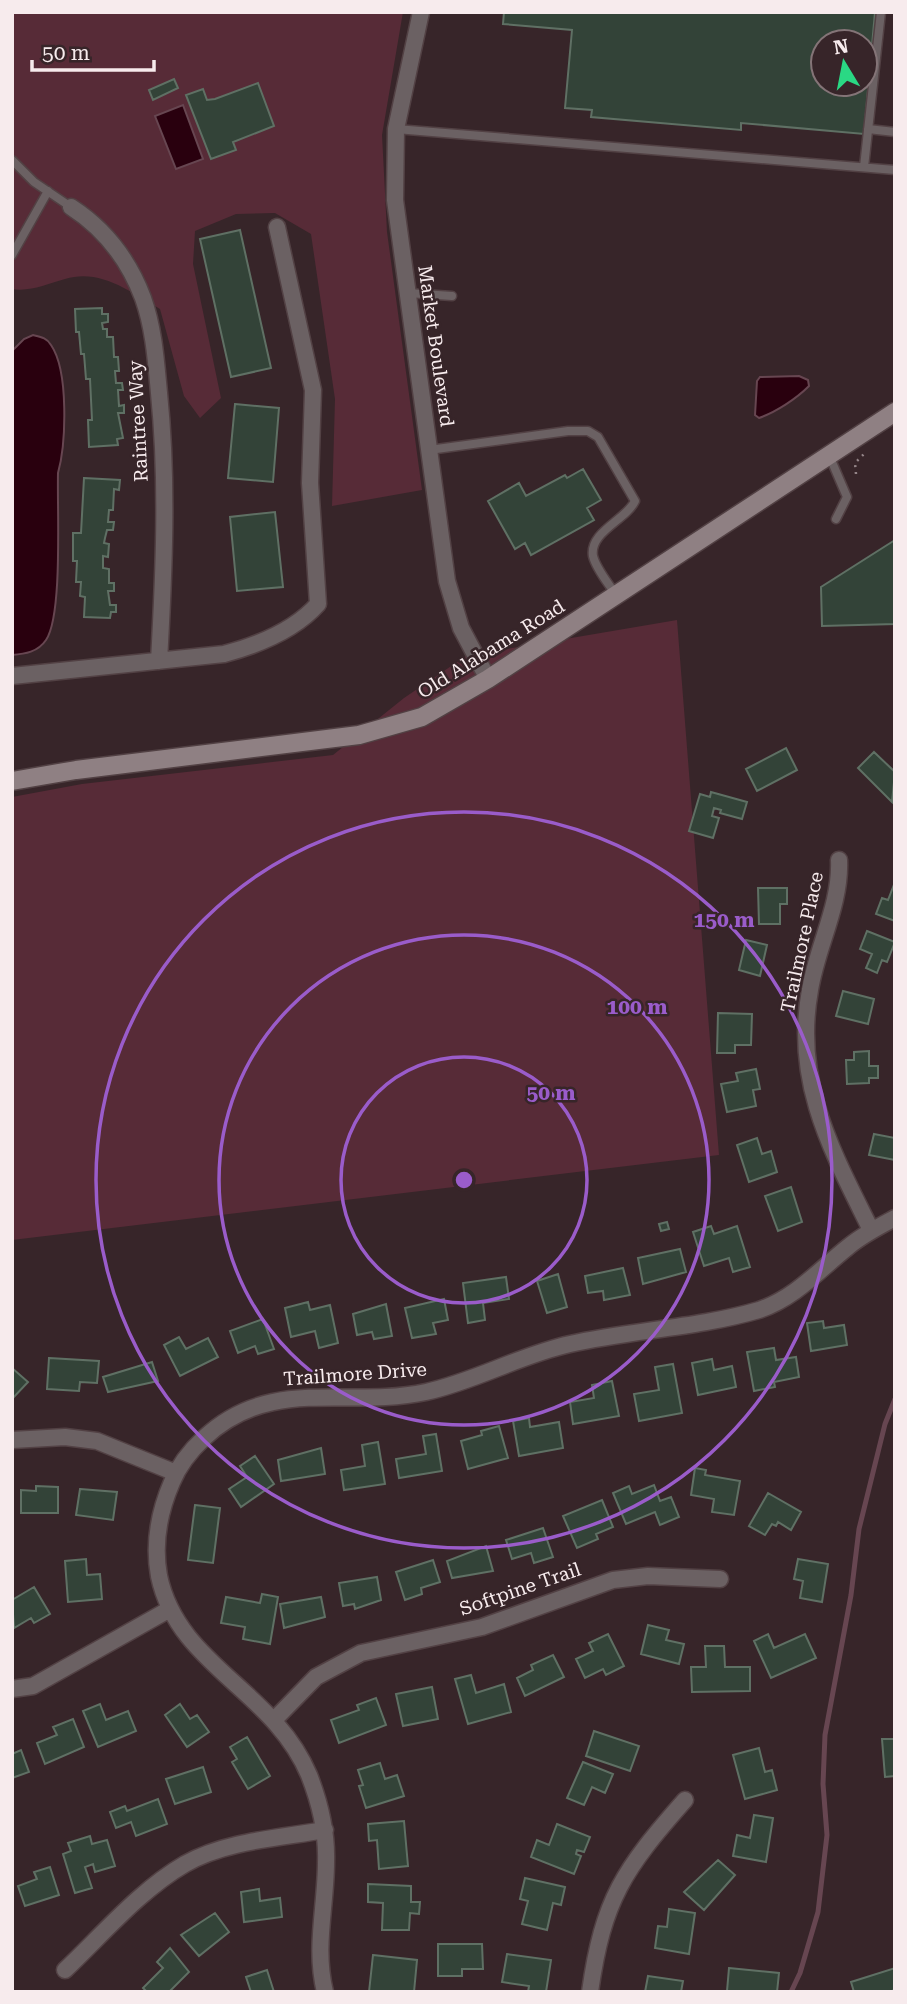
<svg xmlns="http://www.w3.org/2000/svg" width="907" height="2004" viewBox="0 0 907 2004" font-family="'Roboto Serif',serif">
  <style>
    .green { fill: #572b37 }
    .water { fill: #29000e; stroke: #674651; stroke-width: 2 }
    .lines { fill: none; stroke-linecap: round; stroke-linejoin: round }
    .stream { stroke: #674651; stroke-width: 5 }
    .building { fill: #334338; stroke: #5f7064; stroke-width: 2; fill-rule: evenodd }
    .lane-casing { stroke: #524144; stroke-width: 11 }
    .street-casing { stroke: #524144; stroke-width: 19 }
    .secondary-casing { stroke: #524144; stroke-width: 21 }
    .path { stroke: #948588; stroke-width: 2.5; stroke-dasharray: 2 5; stroke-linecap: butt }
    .lane { stroke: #6b6163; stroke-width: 8 }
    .street { stroke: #6b6163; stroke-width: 16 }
    .secondary { stroke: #8f8083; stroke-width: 18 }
    .ring { fill: none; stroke: #9a5cca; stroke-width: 3.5 }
    .labels { text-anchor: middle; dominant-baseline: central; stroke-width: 5; stroke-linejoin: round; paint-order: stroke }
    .street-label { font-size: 19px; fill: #f7ebed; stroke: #372529 }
    .centre { fill: #9a5cca; stroke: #372529; stroke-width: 3.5 }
    .ring-label { font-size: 21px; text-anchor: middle; font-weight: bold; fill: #9a5cca; stroke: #372529; stroke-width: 5; stroke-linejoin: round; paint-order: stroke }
  </style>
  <rect width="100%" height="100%" fill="#372529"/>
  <path class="green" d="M12,12H403L382,135L387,232L422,490L332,506L335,399L311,234L275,213L236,214L195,231L193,264L221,398L200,418L184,396L160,309C131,292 100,268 65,279C46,284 31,292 12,289Z
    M677,620L719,1155L12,1240V797L82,784L333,755L404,698L466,656Z"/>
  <path class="water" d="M183,105L203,159L176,169L155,116Z
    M33,335C41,337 47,338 51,345C69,371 66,444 58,473C57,508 63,615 46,640C38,652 25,654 12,655V351L24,339Z
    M799,376L808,380L809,386C796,399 776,412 759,418L755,415L757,381L760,377Z"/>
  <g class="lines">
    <path class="stream" d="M791,1992L800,1973L818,1912L827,1835L823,1784L825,1735L851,1595L859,1529L885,1424L895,1399"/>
  </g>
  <path class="building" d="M504,12H875L864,134L741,123V130L591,117L592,110L565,108L572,30L503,24ZM823,42H865V84H823Z
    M174,79L178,88L153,100L149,90Z
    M258,83L274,126L233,142L236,150L211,159L186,95L203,89L207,100L215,99Z
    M240,230L271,368L231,377L200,239Z
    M102,308V314H108V322L102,323L103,329H107V337H113L114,357H118L119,371H115L116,383H122L123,390H118L119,406L124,405V413H118L123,438L117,439L118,445L89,447L88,420H92L90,379H86L84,354H81L79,332H76L75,309Z
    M235,404L279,408L273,482L228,478Z
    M583,469L601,500L587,508L594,520L531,555L525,543L515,549L488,501L519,483L526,496L565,475L567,478Z
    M84,478L120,480L119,490L114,489L113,510H109L108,522H114L113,530H107L105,538L104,543L109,544L108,557L103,556V568L109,569V583H114V591H108L110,605H116V612H111L110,618L84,617L85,597L80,596L81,582H76L77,561H73V533H81Z
    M275,512L283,587L237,591L230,517Z
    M895,540V624L822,626L821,587Z
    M786,748L797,770L757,791L746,769Z
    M874,752L895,772L892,802L858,768Z
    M711,792L747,802L742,819L720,813L721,810L714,808L712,816L719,818L713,838L689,831L700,794L710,797Z
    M895,882V921L876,914L882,898L888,900Z
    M758,888H787V904H780V924H759Z
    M867,931L895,942L887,962L882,960L877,973L866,968L872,954L860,949Z
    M746,940L767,945L760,976L739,970Z
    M843,991L874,999L868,1024L836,1016Z
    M718,1013L752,1014L751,1045H735V1053H717Z
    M869,1051V1066H878V1078H869V1083L847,1084L846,1060H854V1052Z
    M756,1069L760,1089L753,1090L756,1106L727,1112L721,1084L738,1081L736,1073Z
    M874,1134L895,1138V1160L869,1155Z
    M757,1138L762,1154L771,1151L777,1172L749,1182L737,1145Z
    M791,1187L802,1222L778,1231L765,1196Z
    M667,1222L669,1229L661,1231L659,1224Z
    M711,1226L714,1234L737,1226L750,1267L733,1272L729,1258L704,1266L693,1232Z
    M680,1249L686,1272L643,1284L638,1258Z
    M623,1268L630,1295L604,1300L603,1291L588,1293L585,1276Z
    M558,1274L567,1307L547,1313L537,1281Z
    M506,1277L509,1299L483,1303L485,1320L468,1323L463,1283Z
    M444,1299L448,1320L433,1323L436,1334L412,1338L405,1308Z
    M308,1302L310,1310L330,1305L338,1343L319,1348L315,1331L291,1337L285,1308Z
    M386,1304L392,1336L374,1339L372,1332L357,1335L353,1314Z
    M263,1319L274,1349L258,1354L255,1346L238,1353L230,1331Z
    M823,1321L824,1328L844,1325L847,1345L811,1351L807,1323Z
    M179,1337L186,1349L208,1338L218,1357L180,1376L164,1345Z
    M774,1348L776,1360L796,1357L799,1377L774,1382L775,1387L754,1391L747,1352Z
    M49,1358L99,1361L97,1383L80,1382L79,1391L47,1389Z
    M712,1359L714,1370L732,1366L736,1387L698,1395L692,1363Z
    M152,1362L158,1381L108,1392L103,1377Z
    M673,1364L682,1413L639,1421L634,1394L659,1390L655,1367Z
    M12,1368L28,1382L12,1399Z
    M612,1381L619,1416L573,1424L570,1402L594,1398L592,1385Z
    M529,1418L530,1427L559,1422L563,1448L519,1456L513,1421Z
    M499,1426L508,1458L468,1469L461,1441L482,1435L481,1431Z
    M436,1434L442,1471L399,1478L396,1459L426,1454L423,1436Z
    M378,1442L385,1484L344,1490L341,1470L365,1466L362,1445Z
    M321,1448L325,1474L281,1481L278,1460Z
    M255,1456L274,1484L241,1507L229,1489L247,1477L240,1466Z
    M695,1468L706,1470L705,1475L740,1481L734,1515L712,1512L714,1499L691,1495Z
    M654,1485L660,1501L671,1497L679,1517L660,1525L655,1512L626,1524L613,1493L629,1486L632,1494Z
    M36,1486L58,1487V1513H21V1490L36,1491Z
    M80,1489L117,1492L113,1520L76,1515Z
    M768,1493L801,1512L791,1530L778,1522L776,1526L772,1524L765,1535L749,1526Z
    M602,1500L613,1527L596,1534L598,1539L577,1548L563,1516Z
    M195,1505L220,1508L213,1563L188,1560Z
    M543,1528L553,1557L534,1563L531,1553L512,1559L506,1540Z
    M486,1546L493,1571L452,1578L447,1561Z
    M86,1559L87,1575L100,1574L102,1599L68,1602L65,1561Z
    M798,1559L828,1564L822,1602L800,1598L803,1581L794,1579Z
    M433,1560L440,1582L421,1588L422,1594L405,1600L396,1572Z
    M377,1577L381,1600L355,1609L354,1604L343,1606L339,1583Z
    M34,1587L50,1614L34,1623L31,1618L14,1628L12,1600Z
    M262,1594L278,1597L270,1644L243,1639L245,1627L221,1623L226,1597L260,1603Z
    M321,1597L325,1617L284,1628L280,1604Z
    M648,1625L669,1630L666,1640L684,1644L679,1664L641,1654Z
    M608,1634L624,1666L606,1675L603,1669L585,1678L576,1659L593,1651L589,1643Z
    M768,1634L774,1648L805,1634L816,1658L771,1678L754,1641Z
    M705,1646H724L725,1667H750V1691L692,1692L691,1667H706Z
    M553,1655L564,1677L525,1696L517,1678L533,1670L531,1665Z
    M471,1675L476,1693L504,1684L511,1712L468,1724L455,1679Z
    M432,1687L438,1719L403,1726L396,1694Z
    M376,1698L386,1725L339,1743L331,1720L359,1710L357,1705Z
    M100,1704L106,1720L128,1711L136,1731L98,1747L83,1711Z
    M180,1704L190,1719L197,1715L209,1732L187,1747L165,1715Z
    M73,1719L84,1747L45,1764L37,1743L57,1735L53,1727Z
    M594,1731L639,1746L630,1771L586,1756Z
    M247,1737L270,1776L248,1789L232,1762L237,1759L230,1747Z
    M882,1739H895V1776L885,1777Z
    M759,1748L765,1772L772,1770L777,1790L745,1799L733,1755Z
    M21,1750L29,1772L12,1778V1754Z
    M583,1762L613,1774L605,1793L592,1787L584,1805L567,1798Z
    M380,1763L385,1779L397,1775L404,1796L366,1808L359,1786L363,1785L358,1770Z
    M203,1767L211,1792L175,1804L166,1779Z
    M158,1799L167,1824L136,1836L131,1822L116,1828L110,1812L125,1806L127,1811Z
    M754,1815L773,1818L766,1862L733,1856L737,1835L750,1838Z
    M404,1821L408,1866L379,1869L377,1840L369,1841L368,1824Z
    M557,1824L590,1837L584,1852L577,1850L576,1854L581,1856L574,1874L531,1857L537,1840L549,1845Z
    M90,1836L92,1844L107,1840L115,1866L95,1872L93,1864L85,1867L92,1888L75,1893L63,1854L71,1851L68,1843Z
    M718,1860L735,1875L704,1910L684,1892Z
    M50,1867L59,1895L25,1906L18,1886L37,1879L34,1872Z
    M525,1878L565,1887L561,1905L553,1903L547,1930L522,1924L528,1901L520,1899Z
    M368,1884L411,1886V1902H420L419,1914L410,1913L409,1930H382L383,1903L368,1902Z
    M259,1889L260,1901L280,1898L282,1917L244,1922L241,1892Z
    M669,1909L695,1913L689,1954L655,1948L658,1926L667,1927Z
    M215,1913L229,1932L199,1956L181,1935Z
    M438,1944H482L483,1969H462V1976H438Z
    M170,1948L189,1972L169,1992H147L143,1988L163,1968L157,1962Z
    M507,1954L551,1960L546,1992H528L529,1986L502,1982Z
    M373,1955L417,1960L414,1992H369Z
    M729,1968L779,1973L777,1992L727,1991Z
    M895,1968V1989L891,1992H854L851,1982Z
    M267,1970L274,1992H251L246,1977Z
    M648,1976L683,1981L681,1992H645Z"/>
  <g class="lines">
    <g class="lane-casing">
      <path id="lane" d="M396,129L895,170
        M868,129L895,132
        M12,160L34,182L71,207
        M864,167L881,12
        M12,255L48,191
        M408,293L452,296
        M429,450L568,431H588L598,437L635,501C626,520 589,532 593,556C596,569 609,584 616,595
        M829,455L847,497L836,519"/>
    </g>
    <g class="street-casing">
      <path id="street" d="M421,12L396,129L395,200L447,581L461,628L488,679
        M71,207C105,229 129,261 143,298C154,329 156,361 159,393C168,481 164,572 159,661
        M12,676L224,654C258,645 294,631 318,604L310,483L313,390L277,227
        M839,860C841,905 817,946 810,990C793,1082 832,1151 871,1230
        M12,1440L65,1437L97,1441L176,1473
        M12,1689L33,1686L170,1609
        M275,1719L316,1677L361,1653L482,1627L613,1580L648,1576L720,1579
        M65,1970C102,1935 140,1890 185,1864C225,1841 279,1838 325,1830
        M325,1992C314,1948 326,1906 326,1862C327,1832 320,1803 309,1775C273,1689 178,1666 159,1576C153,1543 159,1512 172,1482C179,1465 191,1450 204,1438C271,1375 347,1409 426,1392C476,1381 520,1355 570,1344C632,1330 698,1328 759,1310C795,1298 819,1270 848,1247C862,1235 878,1227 895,1218
        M590,1992C603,1899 624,1869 685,1800"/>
    </g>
    <g class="secondary-casing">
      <path id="secondary" d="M12,781L76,770L359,735L422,717L488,679L895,412"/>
    </g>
    <path class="path" d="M856,474L855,463L864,454
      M497,641L504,650
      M453,669L459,677"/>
    <use href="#lane" class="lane"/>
    <use href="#street" class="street"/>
    <use href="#secondary" class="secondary"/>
  </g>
  <g class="ring">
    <circle cx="464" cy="1180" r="123"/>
    <circle cx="464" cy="1180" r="245"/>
    <circle cx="464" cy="1180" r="368"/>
  </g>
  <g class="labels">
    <g class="street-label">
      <text transform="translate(436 346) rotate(82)">Market Boulevard</text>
      <text transform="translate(138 421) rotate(-93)">Raintree Way</text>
      <text transform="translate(491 649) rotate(-32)">Old Alabama Road</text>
      <text transform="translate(802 942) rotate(-78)">Trailmore Place</text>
      <text transform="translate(355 1374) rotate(-4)">Trailmore Drive</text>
      <text transform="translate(520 1589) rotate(-19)">Softpine Trail</text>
    </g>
  </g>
  <circle cx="464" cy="1180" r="10" class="centre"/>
  <g class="ring-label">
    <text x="724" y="927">150 m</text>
    <text x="637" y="1014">100 m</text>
    <text x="551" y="1100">50 m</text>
  </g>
  <rect width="907" height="2004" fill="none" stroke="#f7ebed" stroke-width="28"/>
  <g transform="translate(844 63) rotate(350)"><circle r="33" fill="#372529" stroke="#847477" stroke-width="2"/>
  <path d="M0-5L12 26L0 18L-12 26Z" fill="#2ad884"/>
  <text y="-10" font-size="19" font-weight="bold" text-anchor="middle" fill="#f7ebed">N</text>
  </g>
  <path d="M32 60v10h122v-10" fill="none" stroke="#f7ebed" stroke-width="3.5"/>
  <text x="42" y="60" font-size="21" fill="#f7ebed" stroke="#372529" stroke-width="5" paint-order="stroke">50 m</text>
</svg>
